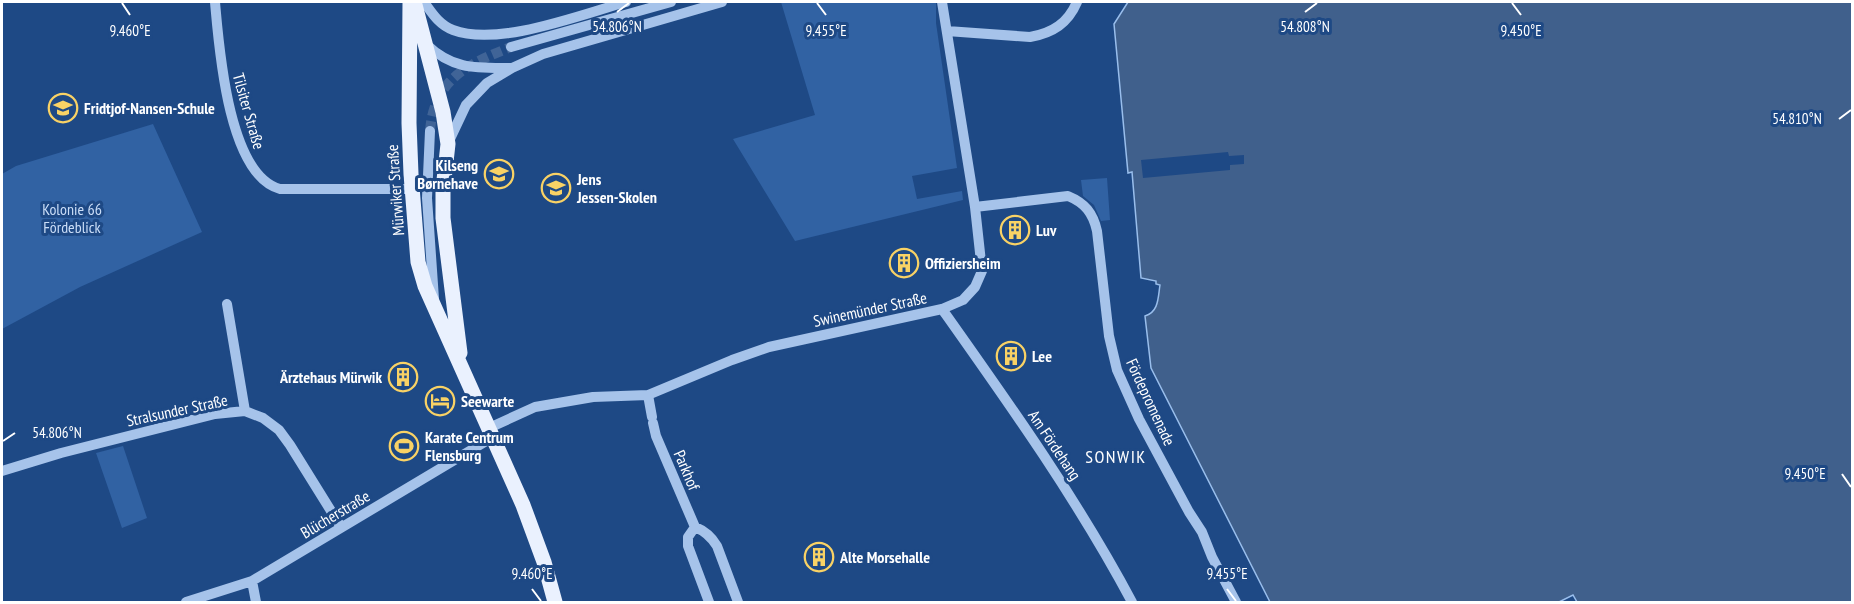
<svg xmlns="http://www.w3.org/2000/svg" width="1854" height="604" viewBox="0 0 1854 604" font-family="'PT Sans Narrow',sans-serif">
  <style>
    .green { fill: #3162a3 }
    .water { fill: #40608c; stroke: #99beec; stroke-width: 1.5 }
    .pier { fill: #1e4985 }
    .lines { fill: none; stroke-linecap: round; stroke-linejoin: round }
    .minor-tunnel { stroke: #406497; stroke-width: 10; stroke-dasharray: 10 5; stroke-linecap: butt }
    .minor { stroke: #a6c3ea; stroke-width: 10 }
    .major { stroke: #eaf1fe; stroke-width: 15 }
    .ticks { fill: none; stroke: #fff; stroke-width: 2 }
    .labels { text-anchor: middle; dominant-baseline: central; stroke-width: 6; stroke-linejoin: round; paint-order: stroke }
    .poi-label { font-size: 16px; font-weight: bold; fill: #fff; stroke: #1e4985; text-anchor: start }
    .street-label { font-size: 16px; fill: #fff; stroke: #1e4985 }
    .park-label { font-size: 16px; fill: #cbdef8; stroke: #1e4985 }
    .neighbourhood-label { font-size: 18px; letter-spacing: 1.5px; fill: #fff; stroke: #1e4985 }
    .ticks-label { font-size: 15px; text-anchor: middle; fill: #fff; stroke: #1e4985; stroke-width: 6; stroke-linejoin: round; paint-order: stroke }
  </style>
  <rect width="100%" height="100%" fill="#1e4985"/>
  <path class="green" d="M781,2H936V23L957,168L912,176L917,199L962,191L963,200L795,241L733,139L815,115Z
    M153,124L202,232L80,287L2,329V174L16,166Z
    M1107,178L1110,220L1101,221L1094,205L1083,196L1081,180Z
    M123,446L147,518L122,528L96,453Z"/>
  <path class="water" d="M1128,2H1852V602H1577L1573,595L1559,602H1270L1151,368L1145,316C1159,312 1158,297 1160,285L1156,284V281L1141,278L1132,172L1128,173L1114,24Z"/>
  <path class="pier" d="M1228,152L1229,156L1244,155V164L1230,165V170L1143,178L1141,160Z"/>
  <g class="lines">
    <path class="minor-tunnel" d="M430,131C434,79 468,64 511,47"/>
    <path class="minor" d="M215,2C219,47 228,175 280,189H412
      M424,2C432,13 439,25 453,30C498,47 580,15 626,2
      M947,31L1030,37C1053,33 1068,23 1077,2
      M426,44C453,70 476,68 511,68
      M511,47L671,2
      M430,131L427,198L434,299
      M449,141L466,105L487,83L512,68L543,54L722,2
      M975,207L1068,196C1085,203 1093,213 1097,231L1109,336L1117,370L1139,419L1189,512L1202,532L1212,557L1236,602
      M227,304L245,411
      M942,309C1010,405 1077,499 1132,602
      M648,395L652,417
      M653,423L656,436L695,527C705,531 711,536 717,546L738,602
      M489,428L535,407L593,397L648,395L732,360L769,347L942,309L963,300L975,287L982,271L975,207L942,2
      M2,471L61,453L215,414L245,411L263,418L279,430L290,445L341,527
      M695,527L688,537V546L709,602
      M252,581L256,602
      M186,602L252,581L493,437"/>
    <path class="major" d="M410,2L409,123L411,174L418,262L425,286L523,505L544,562L555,602
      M415,5L443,112L448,144L443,189V218L460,353"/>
  </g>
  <path class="ticks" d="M122,3L130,15M817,3L826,15M1512,3L1521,15M617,12L629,3M1305,12L1317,3M1839,119L1851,110M3,441L15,433M1842,474L1851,487M532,589L541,601M1227,589L1236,601"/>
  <defs>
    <g id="school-ring" transform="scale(1.5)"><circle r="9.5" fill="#1e4985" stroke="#f9d265" stroke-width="1.5"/><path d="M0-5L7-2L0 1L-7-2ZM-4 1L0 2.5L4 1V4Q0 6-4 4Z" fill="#f9d265"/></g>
    <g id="building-ring" transform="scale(1.5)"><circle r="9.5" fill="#1e4985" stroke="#f9d265" stroke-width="1.5"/><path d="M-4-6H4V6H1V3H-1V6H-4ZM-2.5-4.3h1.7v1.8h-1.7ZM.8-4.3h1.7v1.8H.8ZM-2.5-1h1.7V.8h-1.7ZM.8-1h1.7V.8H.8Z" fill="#f9d265"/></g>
    <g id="hotel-ring" transform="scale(1.5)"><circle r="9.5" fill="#1e4985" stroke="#f9d265" stroke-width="1.5"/><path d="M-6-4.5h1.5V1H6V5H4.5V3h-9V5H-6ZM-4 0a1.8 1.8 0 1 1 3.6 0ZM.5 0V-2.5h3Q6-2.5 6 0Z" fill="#f9d265"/></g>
    <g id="stadium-ring" transform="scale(1.5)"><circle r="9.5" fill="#1e4985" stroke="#f9d265" stroke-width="1.5"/><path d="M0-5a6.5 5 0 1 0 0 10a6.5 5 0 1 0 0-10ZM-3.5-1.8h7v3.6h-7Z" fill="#f9d265"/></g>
  </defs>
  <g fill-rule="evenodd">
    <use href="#school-ring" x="63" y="108"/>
    <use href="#school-ring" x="499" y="174"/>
    <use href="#school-ring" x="556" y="188"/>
    <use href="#building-ring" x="1015" y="230"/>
    <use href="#building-ring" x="904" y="263"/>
    <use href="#building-ring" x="1011" y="356"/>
    <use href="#building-ring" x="403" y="377"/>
    <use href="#hotel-ring" x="440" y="401"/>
    <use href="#stadium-ring" x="404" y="446"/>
    <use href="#building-ring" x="819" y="557"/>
  </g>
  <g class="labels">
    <g class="poi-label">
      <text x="84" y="108">Fridtjof-Nansen-Schule</text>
      <text x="478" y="165" text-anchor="end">Kilseng<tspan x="478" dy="18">Børnehave</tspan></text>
      <text x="577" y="179">Jens<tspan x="577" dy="18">Jessen-Skolen</tspan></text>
      <text x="1036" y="230">Luv</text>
      <text x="925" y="263">Offiziersheim</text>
      <text x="1032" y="356">Lee</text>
      <text x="382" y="377" text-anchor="end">Ärztehaus Mürwik</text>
      <text x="461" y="401">Seewarte</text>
      <text x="425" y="437">Karate Centrum<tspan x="425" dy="18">Flensburg</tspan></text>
      <text x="840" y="557">Alte Morsehalle</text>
    </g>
    <g class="street-label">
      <text transform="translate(249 111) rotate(74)">Tilsiter Straße</text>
      <text transform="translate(395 190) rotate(-94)">Mürwiker Straße</text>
      <text transform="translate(870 309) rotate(-12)">Swinemünder Straße</text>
      <text transform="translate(1151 402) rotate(65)">Fördepromenade</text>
      <text transform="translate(177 410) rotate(-12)">Stralsunder Straße</text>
      <text transform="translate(1055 445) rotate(56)">Am Fördehang</text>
      <text transform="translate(687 470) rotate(67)">Parkhof</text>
      <text transform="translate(335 514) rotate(-31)">Blücherstraße</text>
    </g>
    <g class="park-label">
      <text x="72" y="209">Kolonie 66<tspan x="72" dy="18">Fördeblick</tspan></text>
    </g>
    <g class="neighbourhood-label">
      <text x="1116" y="456">SONWIK</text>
    </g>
  </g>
  <g class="ticks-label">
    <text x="617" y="32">54.806°N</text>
    <text x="1305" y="32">54.808°N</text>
    <text x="130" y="36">9.460°E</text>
    <text x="1521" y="36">9.450°E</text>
    <text x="826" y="36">9.455°E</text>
    <text x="1797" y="124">54.810°N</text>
    <text x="57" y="438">54.806°N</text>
    <text x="1805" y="479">9.450°E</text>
    <text x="532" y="579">9.460°E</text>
    <text x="1227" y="579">9.455°E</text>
  </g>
  <rect width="1854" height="604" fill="none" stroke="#ffffff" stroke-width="6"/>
</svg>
